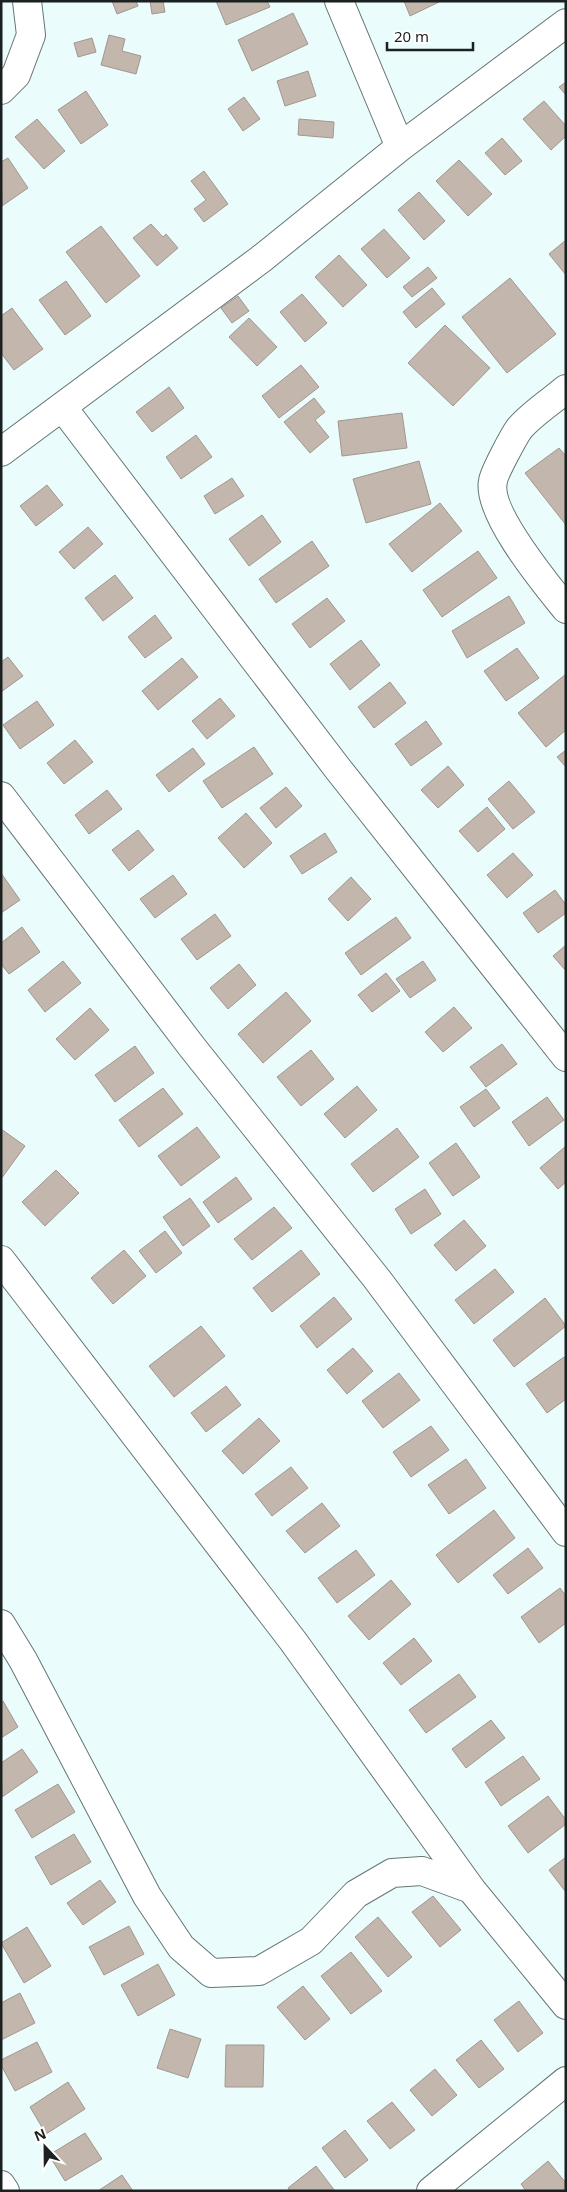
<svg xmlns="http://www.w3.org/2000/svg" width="567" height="2192" viewBox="0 0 567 2192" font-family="'Noto Sans',sans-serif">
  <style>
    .building { fill: #c3b6ad; stroke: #a3968e }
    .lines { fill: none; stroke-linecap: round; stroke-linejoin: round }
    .minor-casing { stroke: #647574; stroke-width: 30 }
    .minor { stroke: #fff; stroke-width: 28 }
  </style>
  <rect width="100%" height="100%" fill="#eafdfc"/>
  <path class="building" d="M112,1H136L138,6L117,14Z
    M150,1H163L165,12L152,14Z
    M216,1H267L270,7L226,25Z
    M404,1H441L410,16Z
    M293,13L308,44L252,71L238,40Z
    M109,35L125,39L122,51L141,56L136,74L101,65Z
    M92,38L96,52L78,57L74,43Z
    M308,71L316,96L285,106L277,81Z
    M566,82V95L559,87Z
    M86,91L108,125L81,144L58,110Z
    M244,97L260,119L243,131L228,109Z
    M544,101L566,126V136L551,150L523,119Z
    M37,119L65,151L44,169L15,137Z
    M299,119L334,122L333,138L298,135Z
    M502,138L522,161L505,175L485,153Z
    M8,158L28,188L2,206L1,162Z
    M459,160L492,194L468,216L436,181Z
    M204,171L228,204L204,222L194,209L206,200L191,181Z
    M419,192L445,221L424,240L398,210Z
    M151,224L163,237L166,234L178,248L157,266L133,238Z
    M101,226L140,276L106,303L66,252Z
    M384,229L410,258L387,278L361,249Z
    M566,240V275L549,254Z
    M339,255L367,285L343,307L315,277Z
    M428,267L437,278L412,297L403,287Z
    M510,278L556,334L507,373L462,317Z
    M66,281L91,316L65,335L39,300Z
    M432,288L445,304L416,328L403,312Z
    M302,294L327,323L305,342L280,312Z
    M238,296L249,311L232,323L221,308Z
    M12,308L43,349L14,370L1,353V316Z
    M249,318L277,347L257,366L229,337Z
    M445,325L490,368L453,406L408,363Z
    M301,365L319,387L279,418L262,396Z
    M169,387L184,408L152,432L136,412Z
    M314,398L325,412L315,420L329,437L310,453L284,422Z
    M402,413L407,448L342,456L338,421Z
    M196,435L212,457L181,479L166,457Z
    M559,448L566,456V525L525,473Z
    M419,461L431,504L366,523L353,479Z
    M232,478L244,496L215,514L204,496Z
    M47,485L63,505L36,526L20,506Z
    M440,503L462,531L412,572L389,544Z
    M262,515L281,542L249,566L229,539Z
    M88,527L103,544L74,569L59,552Z
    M312,541L329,566L276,603L259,579Z
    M478,551L497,578L442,617L423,590Z
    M115,575L133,598L103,621L85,598Z
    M509,596L525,623L467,658L452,631Z
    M327,598L345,621L310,648L292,624Z
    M155,615L172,638L145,658L128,637Z
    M361,640L380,665L350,690L330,664Z
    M517,648L539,678L506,701L484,671Z
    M8,657L23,676L1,692V662Z
    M182,658L198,677L158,710L142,691Z
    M566,674V730L546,747L518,713Z
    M390,682L406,703L374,728L358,707Z
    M220,698L235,716L207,739L192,721Z
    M37,701L54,725L20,749L3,725Z
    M426,721L442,744L411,766L395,744Z
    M75,740L93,762L64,784L47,763Z
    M254,747L273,774L222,808L203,781Z
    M193,748L205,764L169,792L156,775Z
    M566,750V767L557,757Z
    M448,766L464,785L438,808L421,790Z
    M509,781L535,812L513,829L488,799Z
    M286,787L302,806L276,828L260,808Z
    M107,790L122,809L89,834L75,815Z
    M487,807L505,829L478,852L459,831Z
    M246,813L272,843L244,868L218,838Z
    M138,830L154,850L129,871L112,850Z
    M325,833L337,852L302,874L290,856Z
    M513,853L533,875L507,898L487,875Z
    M1,873L20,900L1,913Z
    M173,875L187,894L155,918L140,899Z
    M351,877L371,899L348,921L328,899Z
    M555,890L566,905V913L538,933L523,913Z
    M215,914L231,936L197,960L181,939Z
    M396,917L411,938L361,975L345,953Z
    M22,927L40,952L9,974L1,964V943Z
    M566,945V971L553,956Z
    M63,961L81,983L45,1012L28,990Z
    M423,961L436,980L410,998L396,979Z
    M239,964L256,985L228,1009L210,988Z
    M386,973L400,991L372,1012L358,995Z
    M286,992L311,1021L263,1063L238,1034Z
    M454,1007L472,1028L443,1052L425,1032Z
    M90,1008L109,1030L75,1060L56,1039Z
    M502,1044L517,1064L486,1087L470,1067Z
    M135,1046L154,1073L115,1102L95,1075Z
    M311,1050L334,1079L301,1106L277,1077Z
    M357,1086L377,1110L345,1138L324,1114Z
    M163,1088L183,1114L139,1147L119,1120Z
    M486,1089L500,1108L474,1127L460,1107Z
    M547,1097L564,1120L529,1146L512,1122Z
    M197,1127L220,1157L181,1186L158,1156Z
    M397,1128L419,1157L373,1192L351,1164Z
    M1,1129L25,1146L1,1179Z
    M456,1143L480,1177L453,1196L429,1163Z
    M566,1146V1182L558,1189L540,1168Z
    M56,1170L79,1193L45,1226L22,1202Z
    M236,1177L252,1199L218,1223L203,1202Z
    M425,1189L441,1214L411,1234L395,1209Z
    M190,1198L210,1226L183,1246L163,1217Z
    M274,1207L292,1228L252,1260L234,1239Z
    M464,1220L486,1246L456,1271L434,1245Z
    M165,1231L182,1253L156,1273L139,1251Z
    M124,1250L146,1276L113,1304L91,1278Z
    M301,1250L320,1274L272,1312L253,1288Z
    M495,1269L514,1292L474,1324L455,1300Z
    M334,1297L352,1319L317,1348L300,1326Z
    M545,1298L566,1326L514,1367L493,1340Z
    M201,1326L225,1356L174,1397L149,1366Z
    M353,1348L373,1371L347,1394L327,1370Z
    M564,1357L566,1359V1399L547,1413L526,1384Z
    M399,1373L420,1400L383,1428L362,1401Z
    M226,1386L241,1405L206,1432L191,1413Z
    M259,1418L280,1441L243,1474L222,1451Z
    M431,1426L449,1450L411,1477L393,1452Z
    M466,1459L486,1488L449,1514L428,1485Z
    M291,1467L308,1488L272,1516L255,1494Z
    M322,1503L340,1526L305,1553L286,1531Z
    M494,1510L515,1538L458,1583L436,1555Z
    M528,1548L543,1568L508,1594L493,1575Z
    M356,1550L375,1575L337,1603L318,1578Z
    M391,1580L411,1604L369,1640L348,1616Z
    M560,1588L566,1596V1623L539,1643L521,1617Z
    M414,1638L432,1661L401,1685L383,1663Z
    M459,1674L476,1697L426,1733L409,1710Z
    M3,1701L18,1727L1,1738V1702Z
    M491,1720L505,1738L466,1768L452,1749Z
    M22,1749L38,1772L2,1797L1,1763Z
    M523,1756L540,1779L501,1806L485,1782Z
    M58,1784L75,1812L32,1838L15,1810Z
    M548,1796L566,1820V1824L528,1853L508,1826Z
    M74,1834L91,1862L51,1885L35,1857Z
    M566,1857V1891H565L549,1870Z
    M100,1880L116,1902L83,1925L67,1903Z
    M433,1896L461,1930L440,1947L412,1912Z
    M378,1917L412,1957L388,1977L355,1937Z
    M129,1926L144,1954L104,1975L89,1947Z
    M27,1927L51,1966L24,1983L1,1943Z
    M351,1952L382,1991L351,2014L321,1976Z
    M158,1964L175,1995L138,2016L121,1985Z
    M303,1986L330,2019L305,2040L277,2007Z
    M20,1993L35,2023L1,2040V2003Z
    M519,2001L543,2033L518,2052L494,2020Z
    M170,2029L201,2039L188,2078L157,2068Z
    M481,2040L504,2069L479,2088L456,2060Z
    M37,2042L52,2072L15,2091L1,2065V2060Z
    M226,2045H264L263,2087H225Z
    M435,2069L457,2095L432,2116L410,2090Z
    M68,2082L85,2109L46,2134L30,2107Z
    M392,2102L415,2130L390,2149L367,2121Z
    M345,2130L368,2160L345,2178L322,2148Z
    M85,2133L102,2159L65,2181L49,2155Z
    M548,2161L566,2183V2191H526L521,2184Z
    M316,2166L335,2191H290L288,2188Z
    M122,2175L133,2191H98Z"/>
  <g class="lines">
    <g class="minor-casing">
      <path id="minor" d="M339,1L400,147
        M1,90L16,75L31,35L27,1
        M566,389C553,400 529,416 519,429C514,436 494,473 493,481C486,512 546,584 566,609
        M63,408L338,769L566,1057
        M1,452L261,259L400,147L566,23
        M1,796L192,1047L377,1279L566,1532
        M1,1260L293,1641L471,1889L566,2005
        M1,1624L23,1660L147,1896L181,1947L211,1973L259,1971L311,1941L356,1894L392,1873L422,1871L471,1889
        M1,2185L5,2191
        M431,2191L566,2081"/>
    </g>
    <use href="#minor" class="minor"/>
  </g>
  <rect width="567" height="2192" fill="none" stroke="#1a2120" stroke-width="5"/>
  <g transform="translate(45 2147) rotate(338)" stroke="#ffffff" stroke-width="4" paint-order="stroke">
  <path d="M0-4L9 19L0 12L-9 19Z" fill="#1a2120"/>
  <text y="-8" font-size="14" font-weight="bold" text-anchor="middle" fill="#1a2120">N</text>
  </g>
  <path d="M387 42v8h86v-8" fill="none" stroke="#1a2120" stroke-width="2.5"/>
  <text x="394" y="42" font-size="15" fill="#1a2120" stroke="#ffffff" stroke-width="4" paint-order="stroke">20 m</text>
</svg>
